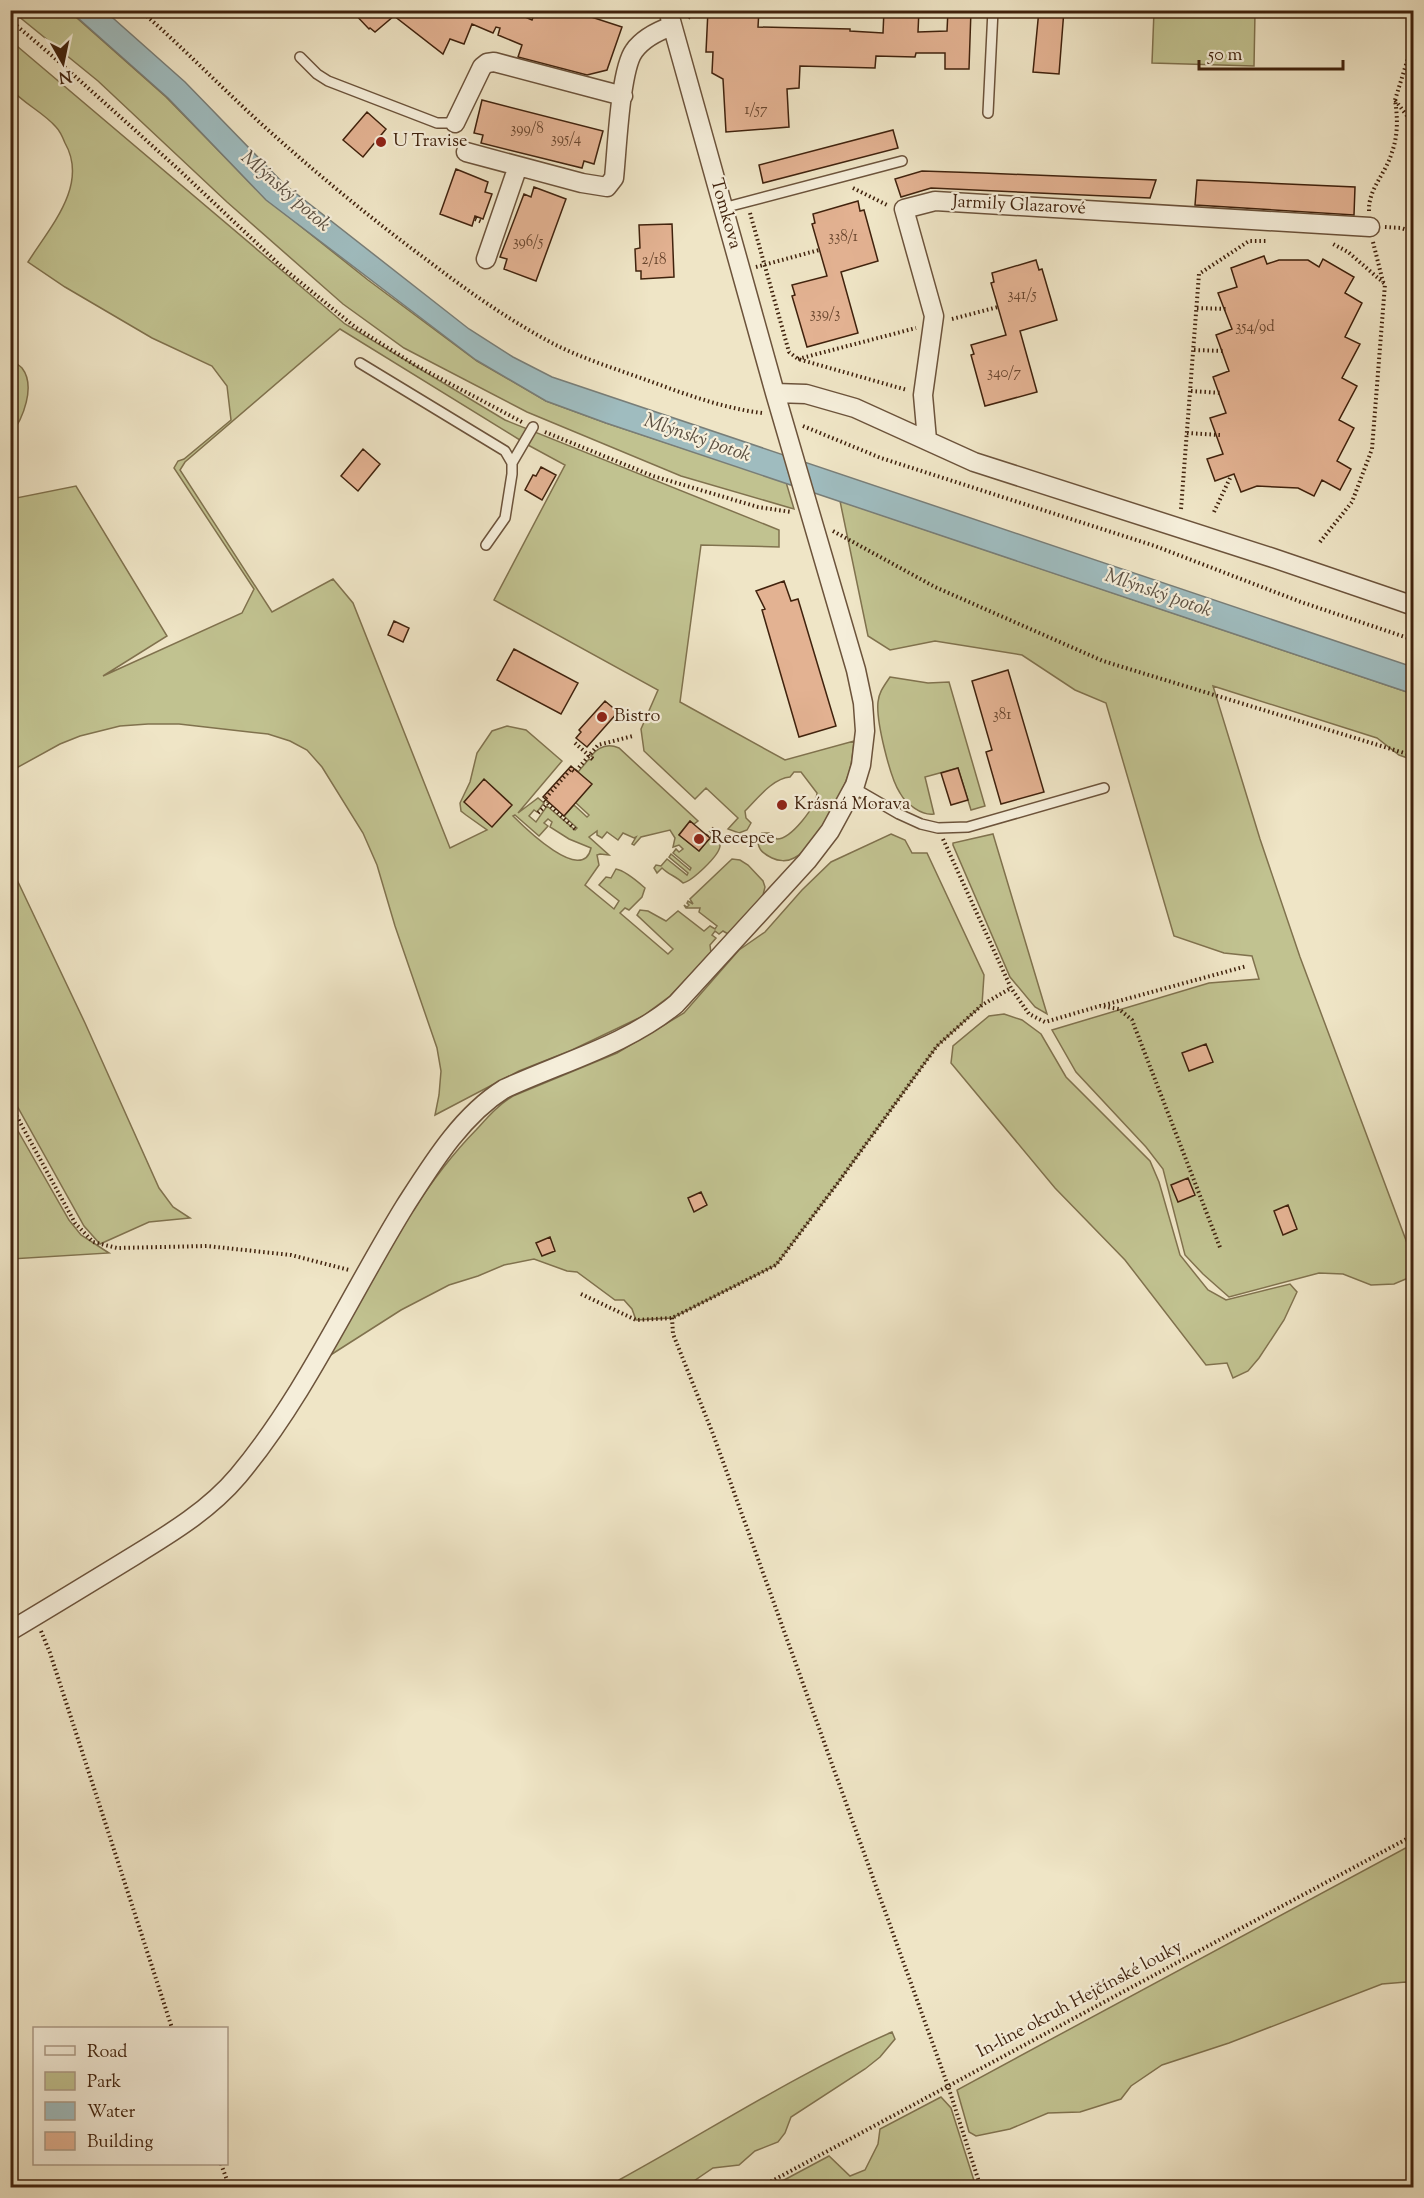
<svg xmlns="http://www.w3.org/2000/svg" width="1424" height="2198" viewBox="0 0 1424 2198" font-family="'Sorts Mill Goudy',serif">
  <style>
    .green { fill: #c1c290; stroke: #80724e; stroke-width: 1.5; fill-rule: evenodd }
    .water { fill: #9fbcbf; stroke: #797e78; stroke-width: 1.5 }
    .building { fill: #e3b292; stroke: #40220d; stroke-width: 1.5 }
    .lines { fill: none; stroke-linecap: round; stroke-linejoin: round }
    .service-casing { stroke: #6c533b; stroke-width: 12 }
    .minor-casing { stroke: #6c533b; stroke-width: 21 }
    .path { stroke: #40220d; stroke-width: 4; stroke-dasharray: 1.5 3; stroke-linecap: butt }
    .service { stroke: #f5eeda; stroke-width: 9 }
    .minor { stroke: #f5eeda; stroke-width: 18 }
    .poi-dot { fill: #8f2418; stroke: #f5eeda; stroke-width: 2 }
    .labels { text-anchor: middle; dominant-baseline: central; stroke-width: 4.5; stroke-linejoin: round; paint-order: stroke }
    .number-label { font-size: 15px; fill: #69462e }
    .poi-label { font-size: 18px; fill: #40220d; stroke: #f5eeda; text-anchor: start }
    .street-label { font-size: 18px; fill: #40220d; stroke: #f5eeda }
    .water-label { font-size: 20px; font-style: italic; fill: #5c5042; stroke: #f5eeda }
  </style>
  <rect width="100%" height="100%" fill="#efe5c6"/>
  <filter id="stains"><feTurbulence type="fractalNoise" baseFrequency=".00333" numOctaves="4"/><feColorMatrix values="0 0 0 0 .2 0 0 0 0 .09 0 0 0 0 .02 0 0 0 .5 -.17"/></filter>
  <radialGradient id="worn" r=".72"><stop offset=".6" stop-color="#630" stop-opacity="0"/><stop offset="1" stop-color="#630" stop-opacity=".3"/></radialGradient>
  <path class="green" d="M12,11H69L166,97L264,197L368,280L477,361L546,401L606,423L786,482L794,509L681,476L527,412L404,348L343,304L227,202L98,81Z
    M1154,11L1255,13L1254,66L1152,63Z
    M11,41L345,324L505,420L779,530V547L701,545L680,702L785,760L854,741C853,752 852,763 849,773C842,794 814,849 794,858C787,862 778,861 772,858C764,854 758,850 758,841L762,833H769L777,839C791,839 816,807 817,793L801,772H794L790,777C773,778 757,799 745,811L746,818L751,823L747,830L739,833L728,829L738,818L706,788L695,799L644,751L641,729L658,690L494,600L565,465L528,445L340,329L185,462L180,470L272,612L333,579L353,603L450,848L487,830L466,815L461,811L460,803L470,782L477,753L492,731L507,726L526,730L562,761L518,813L538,798L544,803L537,812L534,810L529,816L536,822L547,806L575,830L577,828L564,816L574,805L587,817L589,815L576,803L578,772L589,759L591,760L593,757L591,756C599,746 608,743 619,748L698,821L694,824L690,821L679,835L699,851L713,834C717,838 720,841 720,846C719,856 692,881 683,883C676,876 669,875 662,868L657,873L654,868L656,865L661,866L667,859L687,875L688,873L669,857L671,854L690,870L691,868L673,853L676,849L679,852L683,849L679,845L673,847L675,838L670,830L641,837L634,845L632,844L636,837L634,838L623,833L618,840L607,832L602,838L597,835V831L589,837L609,855L600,854L597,855L599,865L585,885L614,909L619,901L599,885L606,877L611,878L616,869C626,871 637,881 645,888L642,897L629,910L625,908L620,913L668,954L673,949L637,915L640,910L648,911L666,921L678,911L704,931L710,926L715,929L717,926L699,912L700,908H686L684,905L687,907L689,905L687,903L688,901L693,904L690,899L732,859L740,860L748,865L763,881L765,887L763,895L759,900L728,934L723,931L719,934L715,931L712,935L716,938L710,945L711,953L670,996L643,1016L572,1050L519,1071L435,1115L439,1095L441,1071L437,1048L395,926L377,865L363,833L322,767L307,750L290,741L268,734L179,724H148L120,726L80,736L60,744L11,771V499L76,486L167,636L103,676L242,613L254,589L174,468L178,461L184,459L231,420L227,386L212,366L152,338L65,287L28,262C50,227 89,185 65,143C63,138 60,131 56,127C43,112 24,104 11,89ZM515,815L539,836L548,826L544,823L548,819L552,822L550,827L569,839L591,848C583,885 525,828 513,816Z
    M11,359C14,362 19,365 22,368C36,386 23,419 11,434Z
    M840,501L1413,694V760L1399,755L1377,738L1213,686L1260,839L1300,957L1413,1259V1276L1394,1284L1371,1285L1343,1274L1319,1273L1229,1297L1203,1274L1185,1255L1163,1169L1146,1147L1076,1072L1052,1030L1209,983L1259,979L1252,956L1224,953L1174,936L1106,703L1075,690L1022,655L935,641L890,650L868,636Z
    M890,677L928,683L949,682L985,806L971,810L958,768L925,777L934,814C922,816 906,804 900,793C890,778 876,721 878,702C879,692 884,686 890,677Z
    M891,834L905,840L912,853H927L984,975L982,1005L937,1046L837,1184L776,1265L672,1318L636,1320L632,1309L624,1300H615L577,1272L567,1271L534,1259L504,1265L478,1276L449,1285L401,1310L329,1356C373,1280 414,1193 476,1130C487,1118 498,1105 513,1096L617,1053L684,1013L739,950L765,932L802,890L831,862Z
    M993,834L1047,1014L1035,1007L1010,977L953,845V843Z
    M10,865L85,1023L159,1188L173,1207L190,1218L149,1222L100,1244L84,1226L11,1095Z
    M1004,1014L1022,1020L1041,1034L1066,1077L1150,1161L1159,1182L1180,1255L1208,1290L1226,1300L1290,1284L1297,1292L1284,1320L1259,1358L1248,1371L1233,1378L1227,1363L1206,1365L1125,1260L1055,1188L951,1063L953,1046L989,1016Z
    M10,1117L69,1220L81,1235L109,1253L11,1259Z
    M1413,1844L1414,1906L1412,1908L1414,1917L1413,1994L1406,1982L1382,1984L1229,2043L1162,2065L1131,2086L1121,2099L1080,2112L1048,2113L1010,2129L976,2136L969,2132L957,2090Z
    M892,2032L895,2039L880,2057L865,2069L791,2117L785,2133L778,2142L755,2151L739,2165L713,2168L685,2187H615L619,2180C709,2131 797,2073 892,2032Z
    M941,2097L951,2108L976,2187H771L829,2156L850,2176L865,2170L878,2144L880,2129Z"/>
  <path class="water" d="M70,11H105L185,82L284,184L469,329L513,357L552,377L1413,667V694L606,423L546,401L476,360L266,200L168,98Z"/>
  <path class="building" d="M351,10H509L532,20L536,10L573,11L622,27L607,70L587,75L518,57L522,45L498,35L500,28L496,27L493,33L472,24L464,44L450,39L443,54L394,16L375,32L370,28L369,29Z
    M708,10H759L758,27L850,29V31L883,33L884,10H919L918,32L947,31L948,10H971L969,69H945V53H916L915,57L876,56L875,68L800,66L799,88L787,89L789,127L726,132L723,79L712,73L713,52H706Z
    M1039,10H1064L1059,74L1033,72Z
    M482,100L603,131L594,164L584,161L582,168L481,143L483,135L474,133Z
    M367,112L386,129L363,157L343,140Z
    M893,130L898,148L763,183L759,165Z
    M456,169L488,182L485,192L492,194L483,219L475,216L472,226L440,214Z
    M922,171L983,173L1156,180L1150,198L931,188L901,197L895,179Z
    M1197,180L1355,187L1354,215L1195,205Z
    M534,187L566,199L536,281L504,269L507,259L500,257L524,194L531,197Z
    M858,201L860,211L864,210L878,261L841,272L858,333L807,347L792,296L795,295L792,285L827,276L812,224L815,223L813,214Z
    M672,224L674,277L641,279V271H636L635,249L640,248L639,225Z
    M1264,256L1267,264L1279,260H1308L1319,267L1323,259L1354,277L1345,293L1362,303L1345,337L1360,344L1342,378L1357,386L1339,420L1354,428L1337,461L1351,469L1340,490L1322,480L1314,496L1298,488L1257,486L1241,492L1234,474L1215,481L1207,459L1223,454L1210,418L1226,413L1213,377L1229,371L1216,335L1232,329L1218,293L1237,287L1231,268Z
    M1036,260L1039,270L1042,269L1057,320L1020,331L1037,392L985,406L971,355L974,354L971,345L1006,335L991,283L994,282L992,273Z
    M363,449L380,464L358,491L341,476Z
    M541,467L556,475L542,500L525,490L533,475L536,476Z
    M784,581L791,601L798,599L836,726L799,737L762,610L765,609L756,591Z
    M394,621L409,628L403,642L388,635Z
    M514,649L578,683L561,714L497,680Z
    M1008,670L1044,792L1001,804L986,752L992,750L972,681Z
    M605,701L618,712L587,747L576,738L581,732L579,730Z
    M571,766L592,784L564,816L543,797Z
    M958,768L968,800L951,805L941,773Z
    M484,779L512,805L492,827L464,802Z
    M690,821L710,838L699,851L679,835Z
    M1206,1044L1213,1062L1189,1071L1182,1053Z
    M1188,1178L1195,1195L1178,1202L1171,1185Z
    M701,1192L707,1205L694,1212L688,1198Z
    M1288,1205L1297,1229L1283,1235L1274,1211Z
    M550,1237L555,1251L542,1256L536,1243Z"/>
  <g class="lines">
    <g class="service-casing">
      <path id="service" d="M300,57L317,74L328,81L437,123H455
        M988,113L993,10
        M723,208L902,161
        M360,363L505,451L512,463V474L505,518L486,545
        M512,463L533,427
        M854,788L899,814L921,824L938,828L968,827L1104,788"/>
    </g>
    <g class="minor-casing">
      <path id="minor" d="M455,123L482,67L487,63L494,62L623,96
        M466,152L582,183L607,187L614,178C617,151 620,70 634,51C643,38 658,31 672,26
        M486,259L518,166
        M775,393L806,394L855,408L974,462L1273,558L1414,606
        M927,440L923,395L934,316L904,209L935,201L1370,227
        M10,1631C47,1609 83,1587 119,1565C161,1539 206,1514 238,1476C305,1396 350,1295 405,1206C432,1164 461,1116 504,1089C562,1062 627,1045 676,1004L807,861L830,831L855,785L861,765L865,731L863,703L856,670L775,393L668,10"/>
    </g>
    <path class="path" d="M140,10C180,45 217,83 256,119C312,170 370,218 431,263C469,292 509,320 552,343C581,358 613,368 644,379C682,393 722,408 762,413
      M688,18L694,13V10
      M10,20L57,60L177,168L283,268L355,327L415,365L522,422
      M1395,100L1414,39
      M853,188L889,206
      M1369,211C1368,190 1385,174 1391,155C1398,137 1398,119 1395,100L1414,125
      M750,213L789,352L798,359L907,390
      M475,219L482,222
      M1385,227L1401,228L1414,232
      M1373,242L1383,282
      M756,267L819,250
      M1197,308L1227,309
      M952,319L998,307
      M1194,350L1225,351
      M798,359L916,328
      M1191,391L1222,393
      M803,426L881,458L1155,546L1301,602L1414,640
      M545,432L653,476L758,507L791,512
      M1187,433L1220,435
      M1181,509L1199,274L1249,241H1266
      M1214,512L1231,476
      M833,531L935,587L1103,661L1414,756
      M1320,542L1352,502L1372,449L1385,284L1348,252L1333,244
      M575,743L595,761
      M538,813L548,803
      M575,829L544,800L571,769L575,772L576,771L598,745L633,736
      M707,836L716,826
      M943,839L1011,988L1029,1014L1045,1022L1100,1006L1119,1009L1132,1020L1221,1250
      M1104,1005L1247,966
      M10,1104L75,1223L93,1242L117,1248L207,1246L291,1255L349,1270
      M581,1294L636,1320L672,1318L776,1265L837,1184L937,1046L982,1005L1011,988
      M672,1318L673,1334L713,1434L948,2086L981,2188
      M41,1631L50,1653L172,2028
      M221,2164L230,2188
      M759,2188L1414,1835"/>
    <use href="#service" class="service"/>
    <use href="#minor" class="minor"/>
  </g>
  <g class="poi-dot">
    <circle cx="381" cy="142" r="6"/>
    <circle cx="602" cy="717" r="6"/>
    <circle cx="782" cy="805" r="6"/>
    <circle cx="699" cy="839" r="6"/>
  </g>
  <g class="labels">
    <g class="number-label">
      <text x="756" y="110">1/57</text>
      <text x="527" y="129">399/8</text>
      <text x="566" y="139">395/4</text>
      <text x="843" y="237">338/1</text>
      <text x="528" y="242">396/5</text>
      <text x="654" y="260">2/18</text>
      <text x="1022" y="295">341/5</text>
      <text x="825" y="314">339/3</text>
      <text x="1255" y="327">354/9d</text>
      <text x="1004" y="373">340/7</text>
      <text x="1002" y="715">381</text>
    </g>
    <g class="poi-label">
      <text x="393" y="142">U Travise</text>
      <text x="614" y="717">Bistro</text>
      <text x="794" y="805">Krásná Morava</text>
      <text x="711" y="839">Recepce</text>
    </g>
    <g class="street-label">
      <text transform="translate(1019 206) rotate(3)">Jarmily Glazarové</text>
      <text transform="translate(725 214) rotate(74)">Tomkova</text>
      <text transform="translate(1080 2000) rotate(-28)">In-line okruh Hejčínské louky</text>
    </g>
    <g class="water-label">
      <text transform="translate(285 192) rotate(41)">Mlýnský potok</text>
      <text transform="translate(697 439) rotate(19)">Mlýnský potok</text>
      <text transform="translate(1158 594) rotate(19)">Mlýnský potok</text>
    </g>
  </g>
  <rect width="1424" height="2198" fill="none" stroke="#efe5c6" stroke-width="36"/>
  <rect x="12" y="12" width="1400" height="2174" fill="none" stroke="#40220d" stroke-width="3"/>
  <rect x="18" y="18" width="1388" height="2162" fill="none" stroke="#40220d" stroke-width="1.5"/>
  <rect x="33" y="2027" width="195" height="138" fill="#f5eeda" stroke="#ad9c88" stroke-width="1.5"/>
  <rect x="45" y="2046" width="30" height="9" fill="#f5eeda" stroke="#ad9c88" stroke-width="1.5"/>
  <text x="87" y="2057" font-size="18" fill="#40220d">Road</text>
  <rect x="45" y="2072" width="30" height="18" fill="#c1c290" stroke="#ad9c88" stroke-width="1.5"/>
  <text x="87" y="2087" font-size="18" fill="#40220d">Park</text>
  <rect x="45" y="2102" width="30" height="18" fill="#9fbcbf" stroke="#ad9c88" stroke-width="1.5"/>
  <text x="87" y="2117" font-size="18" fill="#40220d">Water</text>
  <rect x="45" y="2132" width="30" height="18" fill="#e3b292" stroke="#ad9c88" stroke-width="1.5"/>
  <text x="87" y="2147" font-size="18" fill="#40220d">Building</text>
  <g transform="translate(63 63) rotate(171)" stroke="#f5eeda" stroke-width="4.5" paint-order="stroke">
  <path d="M0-4.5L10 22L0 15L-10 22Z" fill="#40220d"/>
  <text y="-9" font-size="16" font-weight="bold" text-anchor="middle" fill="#40220d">N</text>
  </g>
  <path d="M1199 60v9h144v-9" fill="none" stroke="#40220d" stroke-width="3"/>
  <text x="1208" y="60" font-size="18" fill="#40220d" stroke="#f5eeda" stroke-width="4.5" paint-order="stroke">50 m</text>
  <rect width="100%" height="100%" filter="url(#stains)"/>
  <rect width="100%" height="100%" fill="url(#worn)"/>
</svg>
